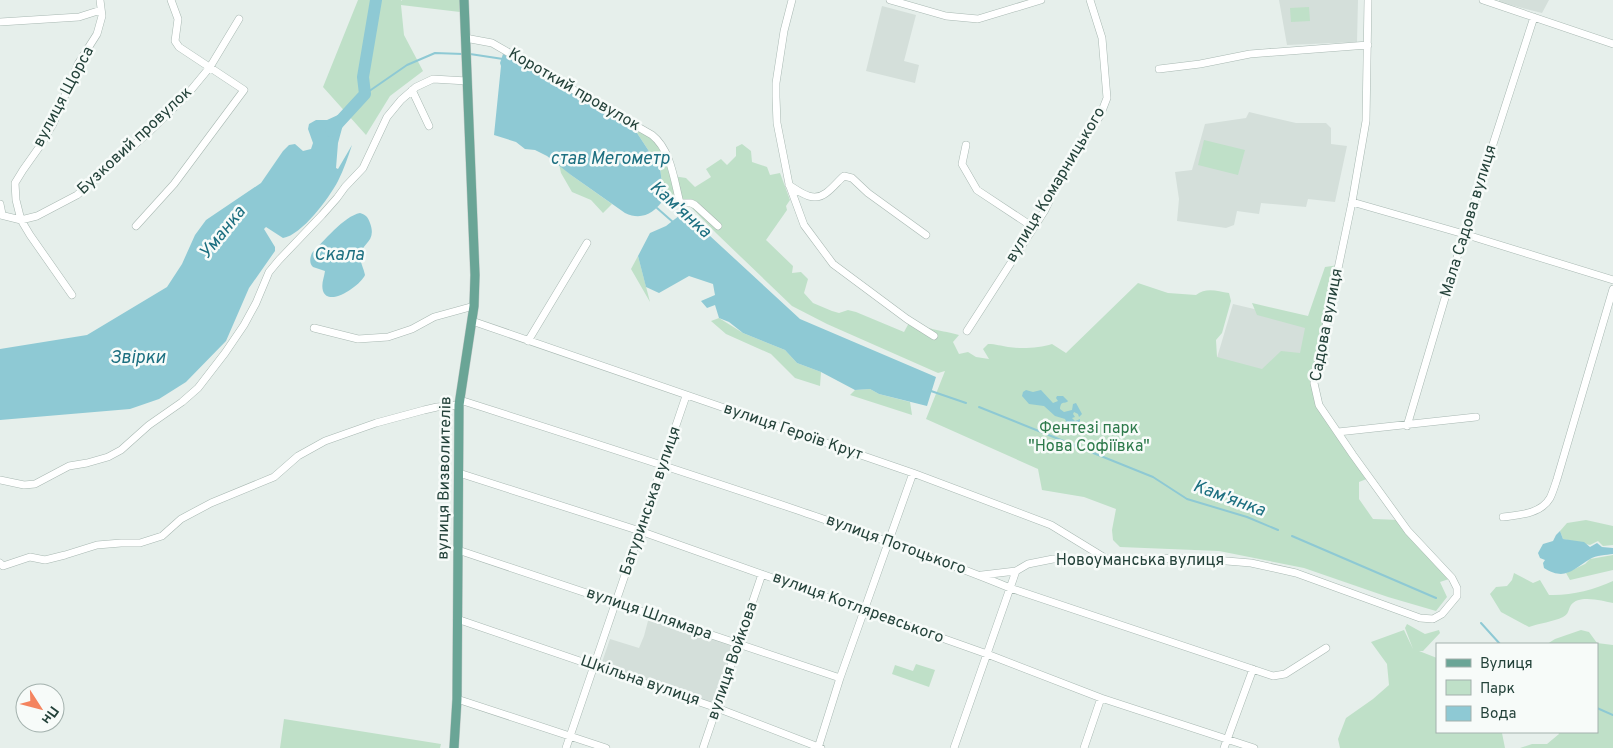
<svg xmlns="http://www.w3.org/2000/svg" width="1613" height="748" viewBox="0 0 1613 748" font-family="Overpass,sans-serif">
  <style>
    .built { fill: #d4dfda }
    .green { fill: #bfe0c8 }
    .water { fill: #8ec9d4 }
    .lines { fill: none; stroke-linecap: round; stroke-linejoin: round }
    .stream { stroke: #8ec9d4; stroke-width: 2 }
    .river { stroke: #8ec9d4; stroke-width: 12 }
    .minor-casing { stroke: #a8b8b2; stroke-width: 8 }
    .major-casing { stroke: #c2cac8; stroke-width: 10 }
    .minor { stroke: #fff; stroke-width: 7 }
    .major { stroke: #6aa596; stroke-width: 9 }
    .labels { text-anchor: middle; dominant-baseline: central; stroke-width: 5; stroke-linejoin: round; paint-order: stroke }
    .street-label { font-size: 16px; fill: #24423a; stroke: #f7fbf9 }
    .park-label { font-size: 16px; fill: #2d7a4b; stroke: #f7fbf9 }
    .water-label { font-size: 18px; font-style: italic; fill: #1c6f80; stroke: #f7fbf9 }
  </style>
  <rect width="100%" height="100%" fill="#e6efeb"/>
  <path class="built" d="M1279,0H1358L1357,42L1287,45Z
    M1499,0H1549L1542,13L1499,2Z
    M882,6L916,15L904,61L919,65L915,83L866,71Z
    M1249,112L1296,123H1326L1331,128V144L1347,146L1335,202L1308,199L1306,207L1261,203L1259,214L1237,211L1234,225L1226,228L1177,221L1179,199L1175,172L1192,170L1205,124L1246,118Z
    M1233,304L1314,323L1295,386L1216,361Z
    M649,617L735,645L715,705L601,665L610,639L639,648L644,636Z"/>
  <path class="green" d="M358,0H401V1L402,0H462L460,12L401,5L404,35L423,71L390,96L366,135L323,87Z
    M1309,7L1310,21L1291,22L1290,8Z
    M606,107L660,141L673,176L686,178L695,187L711,177L706,169L721,159L727,165L736,156V147L742,144L751,151L752,162L767,167L770,175L780,173L790,200L786,206L787,210L766,240L793,266L792,273L801,272L808,279L804,293L813,303L832,311L839,313L848,310L856,312L904,332L910,321C921,328 945,331 959,335L953,342L959,354L968,352L976,357L989,359L983,349L988,344C996,344 1001,346 1008,347C1021,349 1040,348 1052,344L1066,353L1138,283L1168,293L1196,295C1206,287 1217,291 1229,293L1231,301L1222,333L1216,340L1217,357L1262,369L1281,351L1300,353L1305,328L1257,315L1252,303L1308,316L1325,267L1339,265L1314,383L1319,405L1369,478L1359,482V499L1373,519L1400,520L1452,578L1440,582L1447,597L1436,611L1388,597L1304,568L1219,551L1120,547L1113,540L1112,530L1116,509L1084,497L1042,490L1038,469L926,419L945,371L938,373L827,324L792,306L716,233L687,203L674,198L664,199L660,168L637,133L603,111Z
    M1204,140L1245,150L1238,175L1198,165Z
    M559,164L571,175L612,204L603,213L591,200L572,192L561,173Z
    M638,256L650,302L631,269Z
    M719,318L743,333L785,350L797,363L821,372L820,386L795,378L771,354L726,334L711,321Z
    M870,389L879,394L910,402L912,415L850,395L855,390Z
    M1586,520L1613,526V545L1603,546L1598,541L1590,545L1563,539L1560,531L1567,523Z
    M1613,555V570L1570,580L1566,573L1585,564L1590,559Z
    M1514,573L1533,583L1540,580L1549,595C1570,596 1593,590 1613,581V603C1603,601 1579,594 1571,605C1568,610 1569,614 1563,617C1553,622 1539,623 1529,627L1501,612L1490,594L1496,587L1507,586L1512,580Z
    M1407,624L1425,634L1439,630L1440,633L1423,651H1419L1437,658V732H1499L1502,733L1505,748H1340L1338,739L1346,718L1373,699L1389,685L1387,664L1371,642L1404,630L1413,649L1405,628Z
    M1581,630L1589,632L1597,643L1613,645V748H1520L1532,744H1547L1559,734L1558,732H1597V644H1547L1555,639Z
    M916,664L935,670L929,687L892,674L895,665L913,671Z
    M284,719L441,744L440,748H280Z"/>
  <path class="water" d="M503,54L529,67L637,133L660,168L664,199C654,213 642,221 625,213L571,175L547,156L535,150L525,149L516,142L494,135L501,66L500,63Z
    M338,115L344,121L338,143L336,168L338,169L352,145C348,157 344,169 338,181C329,198 302,235 283,238L266,227L264,229L275,247V251L249,288L226,341L186,382L159,399L130,409L0,420V349L87,335L167,287L182,264L195,235L206,220L261,183L283,151L289,145L295,144L303,151L311,149L313,143L308,129L309,124L316,120H327Z
    M684,212L800,319L936,377L927,406L879,394L870,389L855,390L821,372L797,363L785,350L743,333L729,322L719,318L715,305L707,308L701,301L715,295L713,284L689,276L659,293L646,287L638,256L650,233L666,226Z
    M360,213C366,215 368,217 370,223C377,242 362,242 360,256C360,262 364,269 365,275C361,285 329,308 323,291C321,284 324,278 325,271L313,267C309,263 310,258 312,253C323,242 344,216 360,213Z
    M1026,390L1033,392L1041,390L1053,403L1058,401L1056,398L1057,396H1063L1068,401C1065,405 1061,399 1060,409L1064,412L1072,410L1073,404L1076,403L1082,414L1079,417L1078,414L1074,412L1073,414L1075,417L1072,418L1075,421L1080,419V421L1077,424L1076,423L1068,425L1065,419L1055,416L1044,406L1029,404L1022,396L1023,392Z
    M1560,531L1563,539L1584,542L1590,547L1597,543L1602,547L1613,548V554C1606,555 1596,555 1590,559C1572,570 1565,581 1544,568L1543,563L1545,560L1540,558L1538,553L1543,544L1553,541L1556,535Z"/>
  <g class="lines">
    <path class="stream" d="M470,54L503,59
      M365,94L407,65L435,53L463,54
      M657,208L674,223
      M931,391L966,403
      M979,407L1153,477L1187,499L1247,517L1278,530
      M1292,536L1436,598
      M1481,623L1500,644
      M1597,708L1613,715"/>
    <path class="river" d="M331,131L365,94L363,77L376,0"/>
    <g class="minor-casing">
      <path id="minor" d="M792,0L784,31L776,83V97L777,123L789,184L804,225L833,264L907,319L934,336
        M890,0L946,16L978,19L1041,0
        M1483,0L1613,44
        M0,22L79,17L101,10
        M465,38L492,43L652,135C671,150 674,180 680,203H691L695,205L718,226
        M1159,69L1200,64L1250,54L1368,45
        M412,90L429,126
        M966,145L962,164L977,190L1033,227
        M789,185C800,192 813,203 826,193C833,188 838,181 844,176L852,178L868,193L926,235
        M1352,202L1464,234L1613,280
        M0,204L2,214
        M0,215L21,220L37,216L77,195L149,132L186,96L210,67L239,19
        M136,226L174,184L244,90L179,47L175,41L178,19L171,0
        M72,295L30,235L21,220L16,200L15,183L23,170L40,146L53,124L78,64L97,34L102,16L100,0
        M472,321L913,473L1051,525L1105,558
        M314,328L358,339L388,337L412,329L434,317L474,306
        M967,331L1045,210L1067,163L1100,116L1107,98L1102,38L1090,0
        M528,341L587,243
        M460,400C573,436 685,472 797,510C869,535 940,559 1010,588L1273,676L1285,674L1326,648
        M1407,426L1464,234L1534,17
        M1338,432L1476,417
        M459,473L640,531L987,654L1101,698L1254,748
        M0,480L24,485L35,484L69,466L87,463L108,457L121,450L149,425L182,402L198,388L225,353L244,325L256,303L269,272L279,260L322,215L337,198L345,187L363,168L387,117L401,100L416,87L433,79L467,81
        M1503,517C1519,515 1541,514 1550,498C1553,492 1555,485 1557,479L1613,289
        M458,550L840,678
        M0,563L3,566L30,557L45,560L65,555L97,545L121,543H140L162,536L181,519L211,503L274,477L298,456L325,441L376,423L424,410L437,407L459,405
        M982,575L1016,571
        M457,619L717,708L821,748
        M457,699L606,748
        M566,748L686,396
        M703,748L762,574
        M818,748L840,678L913,473
        M954,748L1016,571L1028,564L1053,559H1146L1190,558L1251,563L1296,573L1420,618L1433,619L1442,614L1457,596V588L1452,578L1408,531L1353,455L1319,405L1314,383L1352,202L1366,121L1368,0
        M1084,748L1101,698
        M1224,748L1253,669"/>
    </g>
    <g class="major-casing">
      <path id="major" d="M454,748L457,699L459,405L474,306L475,275L464,0"/>
    </g>
    <use href="#minor" class="minor"/>
    <use href="#major" class="major"/>
  </g>
  <g class="labels">
    <g class="street-label">
      <text transform="translate(574 90) rotate(30)">Короткий провулок</text>
      <text transform="translate(64 97) rotate(-62)">вулиця Щорса</text>
      <text transform="translate(135 141) rotate(-43)">Бузковий провулок</text>
      <text transform="translate(1056 185) rotate(-59)">вулиця Комарницького</text>
      <text transform="translate(1469 221) rotate(-73)">Мала Садова вулиця</text>
      <text transform="translate(1327 325) rotate(-79)">Садова вулиця</text>
      <text transform="translate(793 432) rotate(19)">вулиця Героїв Крут</text>
      <text transform="translate(445 478) rotate(-89)">вулиця Визволителів</text>
      <text transform="translate(651 501) rotate(-71)">Батуринська вулиця</text>
      <text transform="translate(896 545) rotate(20)">вулиця Потоцького</text>
      <text x="1140" y="561">Новоуманська вулиця</text>
      <text transform="translate(858 608) rotate(20)">вулиця Котляревського</text>
      <text transform="translate(649 614) rotate(19)">вулиця Шлямара</text>
      <text transform="translate(733 661) rotate(-71)">вулиця Войкова</text>
      <text transform="translate(640 681) rotate(19)">Шкільна вулиця</text>
    </g>
    <g class="park-label">
      <text x="1089" y="429">Фентезі парк<tspan x="1089" dy="18">"Нова Софіївка"</tspan></text>
    </g>
    <g class="water-label">
      <text x="610" y="159">став Мегометр</text>
      <text transform="translate(680 210) rotate(42)">Кам'янка</text>
      <text transform="translate(223 233) rotate(-51)">Уманка</text>
      <text x="339" y="255">Скала</text>
      <text x="138" y="358">Звірки</text>
      <text transform="translate(1229 499) rotate(20)">Кам'янка</text>
    </g>
  </g>
  <rect x="1436" y="643" width="162" height="90" fill="#f7fbf9" stroke="#a3b1ad"/>
  <rect x="1446" y="659" width="25" height="8" fill="#6aa596" stroke="#a3b1ad"/>
  <text x="1480" y="668" font-size="15" fill="#24423a">Вулиця</text>
  <rect x="1446" y="680" width="25" height="15" fill="#bfe0c8" stroke="#a3b1ad"/>
  <text x="1480" y="693" font-size="15" fill="#24423a">Парк</text>
  <rect x="1446" y="706" width="25" height="15" fill="#8ec9d4" stroke="#a3b1ad"/>
  <text x="1480" y="718" font-size="15" fill="#24423a">Вода</text>
  <g transform="translate(40 708) rotate(126)"><circle r="24" fill="#f7fbf9" stroke="#a3b1ad"/>
  <path d="M0-4L9 19L0 12L-9 19Z" fill="#f4845f"/>
  <text y="-8" font-size="14" font-weight="bold" text-anchor="middle" fill="#24423a">Пн</text>
  </g>
</svg>
